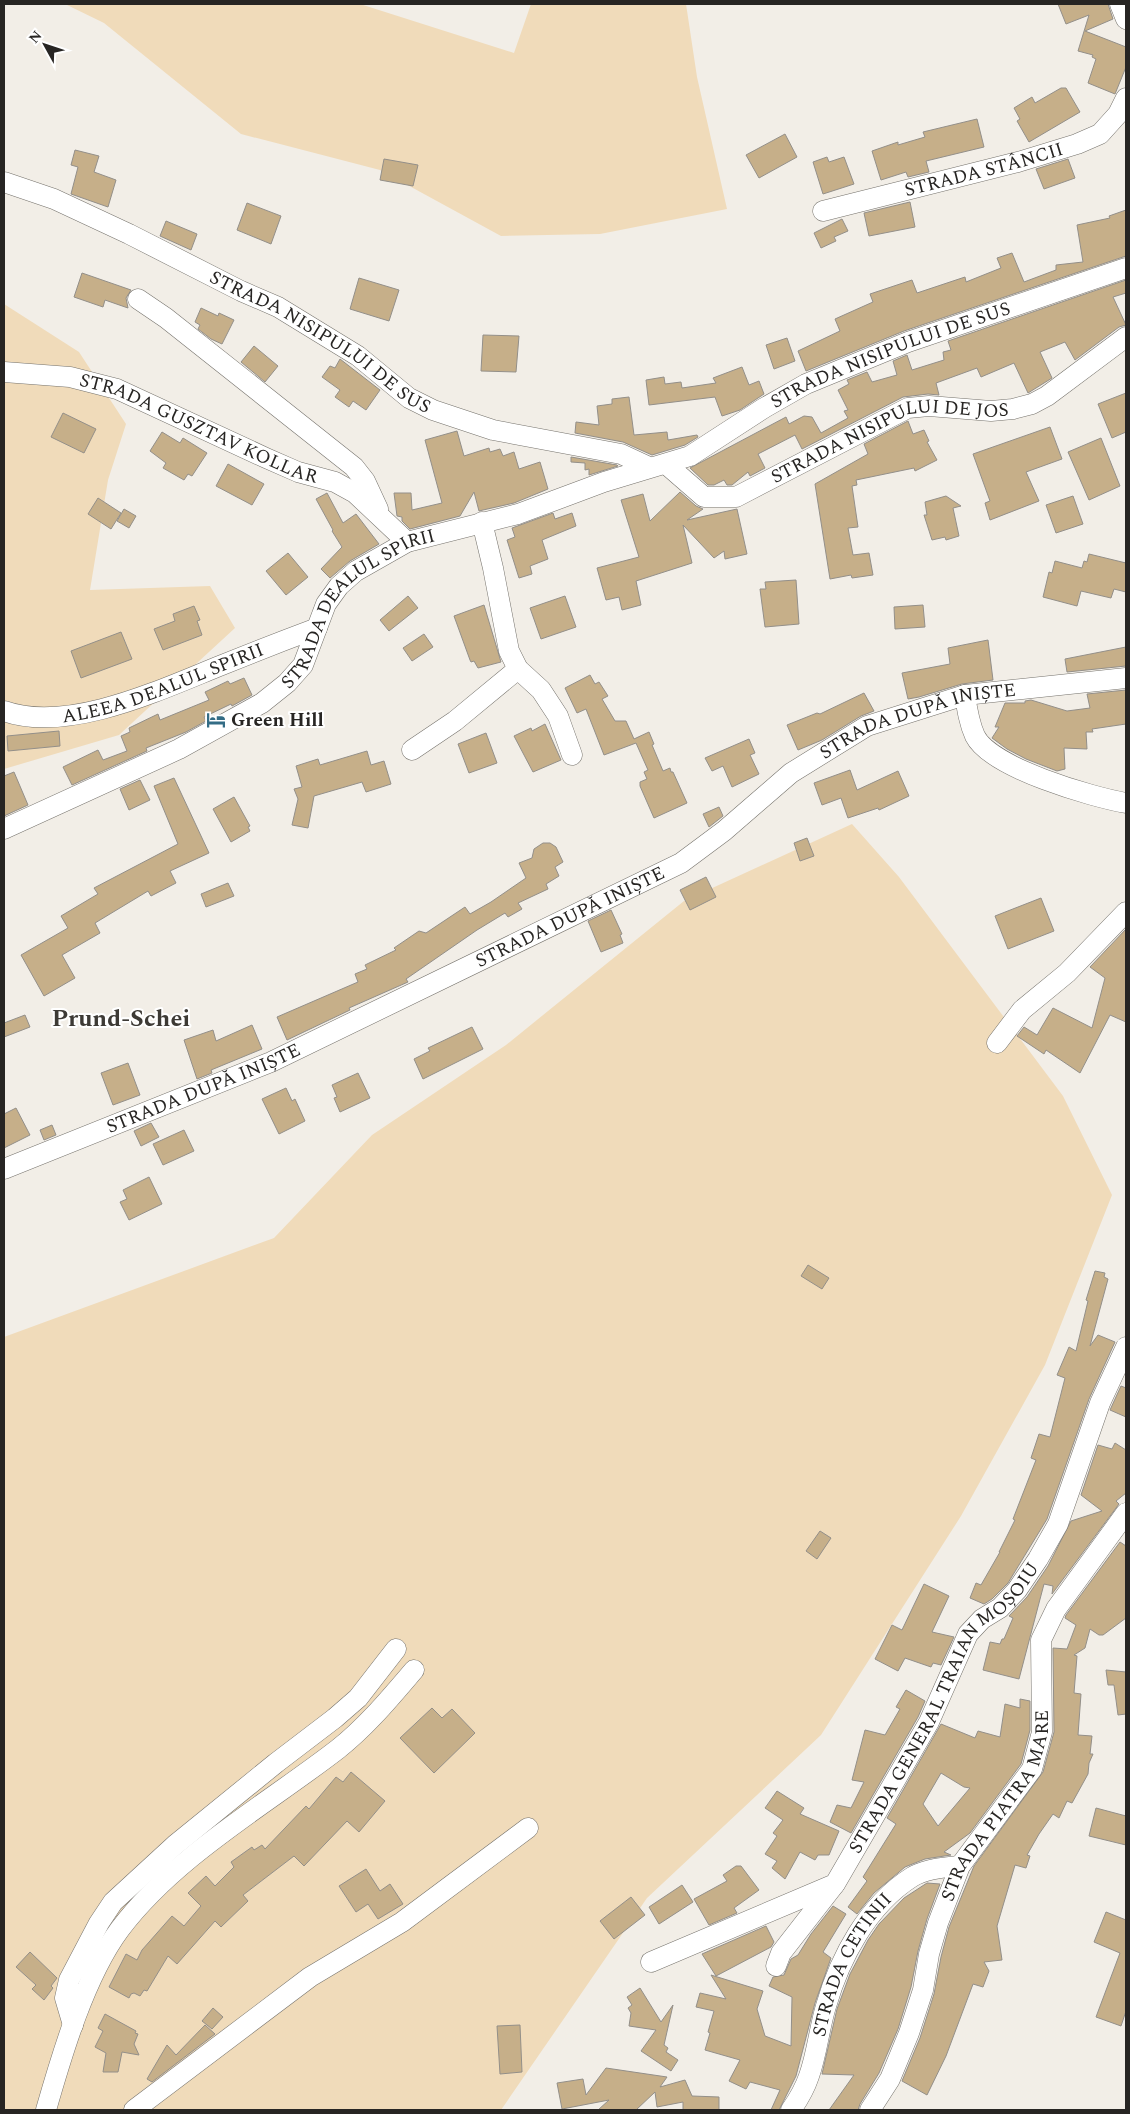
<svg xmlns="http://www.w3.org/2000/svg" width="1130" height="2114" viewBox="0 0 1130 2114" font-family="Spectral,serif">
  <style>
    .green { fill: #f0dbba }
    .building { fill: #c6af89; stroke: #938f89; fill-rule: evenodd }
    .lines { fill: none; stroke-linecap: round; stroke-linejoin: round }
    .street-casing { stroke: #75726c; stroke-width: 21 }
    .street { stroke: #fff; stroke-width: 20 }
    .labels { text-anchor: middle; dominant-baseline: central; stroke-width: 4; stroke-linejoin: round; paint-order: stroke }
    .street-label { font-size: 19px; fill: #272523; stroke: #fff }
    .poi-label { font-size: 19px; font-weight: bold; fill: #272523; stroke: #fff; text-anchor: start }
    .district-label { font-size: 24px; font-weight: bold; fill: #3d3a35; stroke: #fff }
  </style>
  <rect width="100%" height="100%" fill="#f2eee7"/>
  <path class="green" d="M65,4H360L514,53L531,4H686L697,77L727,209L600,234L501,236L380,170L241,134L104,23Z
    M4,304L79,352L126,424L108,480L90,590L210,586L235,628L119,735L4,769Z
    M852,824L899,877L1063,1096L1112,1195L1045,1365L961,1516L821,1735L647,1898L501,2110H4V1337L274,1238L372,1135L506,1045L684,901Z"/>
  <path class="building" d="M1058,4H1108L1113,19L1085,31L1126,47V67L1115,94L1088,83L1096,59L1092,57L1093,55L1078,51L1089,15L1066,24Z
    M1061,88H1066L1080,112L1029,142L1017,121L1020,119L1014,108L1032,97L1035,103Z
    M977,119L984,147L926,161L929,172L908,177L906,172L881,180L872,151L898,142V145L925,137L923,132Z
    M785,134L797,157L759,178L746,155Z
    M75,150L99,156L94,172L116,180L108,207L71,194L78,167L71,165Z
    M827,157L829,162L844,157L854,184L823,194L813,162Z
    M384,159L418,165L413,186L380,180Z
    M1068,159L1075,178L1044,189L1036,169Z
    M910,202L915,227L869,236L864,213Z
    M247,203L281,216L271,244L237,230Z
    M1126,210V256L904,331L806,371L798,351L840,331L835,319L873,302L870,294L912,280L917,293L965,277L966,282L1001,268L997,258L1012,253L1024,282L1056,270V265L1083,262L1077,225L1110,218L1109,216Z
    M842,219L848,231L834,237L836,241L821,248L814,233Z
    M166,221L197,234L191,250L160,236Z
    M82,273L131,290L126,298L128,308L105,300L103,307L74,297Z
    M359,278L399,290L389,321L350,309Z
    M1126,280V293L1113,297L1126,325L1119,327L1075,360L1065,342L1040,352L1052,378L1028,393L1014,363L981,377L977,368L936,383L939,395L928,394L903,397L802,449L795,435L758,454L765,468L750,476L748,472L732,485H727L724,480L714,485H708L690,468L786,417L789,424L804,416L812,417L821,433L848,418L844,411L848,410L838,390L849,384L847,380L867,372L872,382L897,375L893,361L907,355L912,370L944,360L943,352L951,350L948,341Z
    M201,308L218,316L219,313L234,320L222,344L211,339L198,329L200,325L195,322Z
    M483,335L519,336L516,372L481,371Z
    M787,338L795,361L774,369L766,345Z
    M254,346L278,366L265,382L241,362Z
    M340,359L380,390L366,410L353,401L349,407L335,397L340,390L322,377L330,366L335,368Z
    M742,367L749,385L759,381L764,394L740,410L722,416L715,397L649,405L646,380L664,377L665,384L681,382L682,388L716,383L713,378Z
    M1126,393V432L1112,438L1098,404Z
    M629,397L634,435L667,432L668,440L697,435L698,437L685,445L652,455L623,442L575,433L576,422L599,425L597,406L612,404V399Z
    M63,413L96,429L84,453L51,437Z
    M908,421L913,434L924,430L929,441L927,442L937,460L915,471L914,468L856,480L857,485L852,486L858,527L848,528L853,555L869,553L873,575L852,578L851,575L830,579L815,484L868,454L864,444Z
    M1050,427L1062,459L1026,472L1039,501L990,520L985,503L990,501L973,454Z
    M457,431L464,456L489,448L490,452L500,449L503,456L514,452L519,469L540,462L548,489L514,503L483,510L479,511L474,492L460,516L410,529L402,521V517L397,516L394,493H411L412,510L442,503L425,440Z
    M162,432L180,443L183,438L207,453L192,476L188,474L184,480L163,468L166,463L150,451Z
    M1101,438L1120,486L1089,500L1068,452Z
    M571,457L617,465L618,466L589,475V469L585,470V463L571,462Z
    M228,464L264,484L252,505L216,486Z
    M680,492L696,506L703,509L687,520L737,509L747,554L725,559L724,551L714,558L683,525L692,563L636,581L641,605L622,610L619,597L606,600L597,568L639,557L621,500L643,494L650,521Z
    M327,493L343,523L356,514L379,544L350,561L330,578L321,569L342,547L332,531L333,530L316,499Z
    M946,496L961,506L953,508L959,536L946,540L945,537L932,540L924,515H927L925,502Z
    M1073,496L1083,524L1056,533L1046,505Z
    M98,498L121,513L111,529L88,514Z
    M124,509L136,516L129,528L117,521Z
    M553,513L555,519L572,513L576,526L542,540L548,559L530,566L532,574L519,578L507,540L515,537L512,528Z
    M288,553L308,577L286,595L266,571Z
    M1089,554L1126,563V592L1114,589L1111,598L1081,591L1077,606L1043,597L1049,572L1052,573L1055,561L1082,568L1084,561L1087,562Z
    M796,580L799,624L765,627L760,589H766L765,582Z
    M408,596L418,608L389,631L380,620Z
    M565,596L576,627L541,639L530,608Z
    M484,605L501,662L478,668L474,661L471,662L470,660L454,616Z
    M923,605L925,627L895,629L894,607Z
    M194,606L200,620L197,621L202,635L163,650L154,629L175,621L173,614Z
    M121,632L132,659L81,678L71,651Z
    M424,634L433,647L412,661L403,648Z
    M988,640L993,680L962,684L919,697L908,699L902,673L950,664L948,648Z
    M1126,647V666L1067,672L1065,659Z
    M590,675L595,684L599,682L608,696L602,699L615,721H626L634,739L649,732L654,744L652,745L663,771L670,768L671,772H673L687,803L654,818L640,786V782L647,779L644,772L648,770L636,743L604,755L586,709L577,713L565,688Z
    M244,678L252,695L232,706L231,704L204,717L206,721L186,732L146,748L147,751L72,785L63,767L98,750L103,760L127,751L121,736L130,732L129,728L158,714L160,720L209,700L205,692L228,681L230,684Z
    M1126,690V724L1092,729L1093,732H1086L1087,749L1064,748L1065,769L1057,771L1026,759L1007,749L992,738L999,727H995L1005,703H1025V701L1031,700L1067,711L1090,708L1087,694Z
    M864,693L874,711L861,716L822,740L798,750L787,725L817,713L820,714Z
    M545,724L561,760L533,772L514,736L531,728L532,731Z
    M59,731L60,746L8,751L7,736Z
    M486,733L497,763L469,773L458,744Z
    M749,739L755,753L750,755L759,774L732,787L723,766L712,771L705,758Z
    M367,751L371,765L384,761L391,784L366,792L362,782L314,796L308,828L292,825L298,799L294,789L302,787L296,766L318,759L320,765Z
    M850,770L857,790L898,771L909,796L879,810L878,808L848,818L841,798L822,805L814,783Z
    M14,772L28,805L4,816V776Z
    M174,778L209,853L170,871L176,883L151,896L148,891L95,923L100,933L62,955L75,978L44,996L21,955L68,928L61,916L98,894L94,888L178,844L154,786Z
    M140,780L150,800L129,810L120,789Z
    M234,797L250,826L248,827L250,831L231,842L213,809Z
    M719,807L723,816L709,827L703,814Z
    M807,838L814,856L800,861L794,843Z
    M543,843H550L556,847L563,862L555,867L559,876L546,884L548,889L518,903L522,909L508,917L505,913L477,930L406,979L408,982L349,1008L350,1010L287,1040L277,1017L358,982L355,974L367,969L365,965L396,950L394,948L419,931L426,933L465,907L470,914L491,902L526,878L519,863L532,858L534,849Z
    M706,877L716,897L690,910L680,890Z
    M228,883L234,896L206,907L201,894Z
    M1041,898L1054,931L1008,949L995,916Z
    M611,910L622,934L620,935L623,943L601,952L588,921Z
    M1126,929V1022L1110,1015L1080,1073L1046,1050L1044,1054L1017,1036L1024,1027L1037,1035L1053,1008L1092,1028L1105,978L1090,967Z
    M25,1015L30,1027L4,1037V1023Z
    M252,1025L262,1049L211,1070L212,1073L197,1079L184,1040L213,1030L216,1041Z
    M472,1027L483,1049L423,1079L414,1059L430,1051L428,1048Z
    M128,1063L140,1095L113,1105L101,1073Z
    M358,1073L370,1098L340,1112L334,1098L337,1097L332,1085Z
    M286,1088L292,1101L295,1099L305,1121L279,1134L262,1099Z
    M16,1108L30,1135L4,1148V1114Z
    M151,1123L159,1137L141,1146L134,1131Z
    M52,1125L56,1135L44,1140L40,1130Z
    M184,1130L194,1151L163,1165L153,1144Z
    M149,1177L162,1204L129,1220L120,1202L127,1199L123,1190Z
    M808,1265L829,1278L822,1289L801,1276Z
    M1095,1271L1105,1273L1104,1277L1108,1279L1090,1346L1098,1335L1115,1342L1089,1399L1047,1519L1008,1583L992,1599L984,1604L970,1598L976,1583L981,1585L1000,1552H999L1015,1520L1013,1519L1036,1460L1031,1458L1039,1434L1050,1437L1065,1378L1057,1375L1069,1347L1076,1351L1088,1301L1086,1300Z
    M1121,1386L1126,1388V1417L1110,1410Z
    M1115,1443L1126,1450V1493L1116,1501L1119,1504L1052,1594L1053,1586L1044,1584L1019,1679L983,1670L990,1642L1000,1644L1002,1639H1004L1013,1618L1009,1616L1027,1597L1048,1566L1071,1521L1102,1511L1081,1495L1098,1445L1112,1449Z
    M820,1531L831,1538L817,1559L806,1551Z
    M1120,1542L1126,1546V1618L1103,1635H1099L1090,1629L1085,1648L1074,1655L1077,1656L1074,1693L1081,1694L1078,1735L1092,1736L1090,1754H1093L1089,1763L1088,1774L1072,1803L1067,1801L1059,1818L1053,1814L1039,1834L1027,1855L1030,1856L1026,1868L1015,1865L997,1926L1002,1960L984,1962L989,1971L983,1987L973,1984L946,2056L927,2095L902,2081L920,2038L934,1994L941,1957L949,1927L974,1866L1043,1772L1054,1732L1053,1648L1067,1649L1076,1625L1065,1618L1066,1615Z
    M924,1584L949,1596L932,1632L954,1637L941,1665L933,1663L931,1667L905,1658L898,1671L875,1659L892,1625L902,1630Z
    M1106,1670L1126,1672V1714L1118,1715L1114,1685H1108Z
    M906,1690L925,1701L918,1717L851,1833L830,1822L837,1805L851,1808L864,1782L852,1780L865,1730L885,1735L900,1709L896,1707Z
    M1020,1699L1030,1701V1730L1021,1764L970,1833L944,1852L951,1855L925,1859L905,1867L874,1893L857,1914L848,1907L867,1881L863,1877L896,1824L887,1818L941,1724L975,1738L978,1731L1000,1737L1005,1704L1020,1708ZM941,1773L964,1787L970,1788L938,1826L923,1804Z
    M432,1708L442,1718L452,1709L475,1733L434,1773L400,1738Z
    M351,1772L385,1801L359,1832L347,1821L304,1866L294,1856L243,1895L248,1901L221,1927L215,1921L177,1964L168,1956L147,1991L144,1990L140,1996L134,1993L131,1994L129,1998L109,1987L126,1954L137,1960L142,1950L172,1916L184,1926L201,1906L188,1893L206,1876L215,1886L234,1867L231,1862L252,1847L254,1850L262,1845L265,1849L306,1806L309,1809L336,1777L343,1782Z
    M777,1791L804,1808L800,1814L839,1831L829,1855H818L815,1860L800,1852L785,1879L772,1868L777,1861L765,1854L777,1836L773,1833L783,1820L765,1808Z
    M1096,1808L1126,1816V1845L1089,1836Z
    M736,1866H741L759,1890L734,1908L737,1913L709,1925L694,1899L727,1881L723,1875Z
    M366,1869L380,1891L390,1884L403,1904L378,1919L368,1904L356,1912L339,1886Z
    M927,1883L940,1884L927,1919L918,1951L911,1987L898,2029L879,2073L860,2104L858,2110H829L854,2075L822,2074L837,2009L850,1974L868,1940L879,1924L904,1898Z
    M682,1885L693,1902L659,1924L649,1907Z
    M631,1897L645,1915L614,1939L600,1921Z
    M833,1906L846,1914L823,1952L831,1958L815,2003L796,2076L779,2110H771L780,2090L750,2082L746,2089L729,2081L740,2060L705,2050L710,2033L708,2032L714,2011L696,2007L700,1993L726,1999L711,1975L763,1991L757,2009L765,2036L791,2046L792,1997L769,1986L773,1977L784,1975L791,1959L798,1955L811,1934Z
    M1106,1912L1126,1920V2011L1121,2026L1096,2017L1120,1953L1094,1942Z
    M766,1926L774,1942L771,1947L716,1976L702,1954Z
    M30,1952L57,1978L51,1986L53,1988L44,2000L32,1989L36,1985L16,1967Z
    M640,1988L661,2022L673,2005L664,2045L668,2048L666,2052L678,2060L671,2071L641,2051L656,2030L629,2026L631,2013L628,2008L632,2005L627,1997Z
    M213,2008L223,2017L212,2029L202,2021Z
    M105,2014L136,2031L135,2033L138,2034L134,2044L139,2055L122,2052L118,2072H103L106,2053L95,2047L103,2031L98,2028Z
    M205,2025L215,2034L152,2082L147,2079L167,2045L176,2055Z
    M520,2025L522,2072L500,2074L497,2026Z
    M606,2068L667,2077L660,2087L685,2080L692,2096L719,2097V2110H683V2102L657,2107L655,2092L636,2110H598L609,2100L562,2109L557,2083L583,2079L586,2095Z"/>
  <g class="lines">
    <g class="street-casing">
      <g id="street">
        <path d="M1120,4L1126,19"/>
        <path id="s1" d="M4,182L54,199L129,234L241,291L278,307L358,356L409,398L433,410L493,430L621,454L649,467"/>
        <path id="s2" d="M823,211L1018,162L1077,144L1100,134L1118,114L1126,98"/>
        <path d="M138,299L166,318L354,467L365,481L378,509"/>
        <path id="s3" d="M4,372L70,377L117,389L266,458L298,472L335,482L355,493L407,542"/>
        <path id="s4" d="M666,464L704,497H736L908,408L929,406L991,411L1013,409L1032,404L1047,396L1126,337"/>
        <path d="M482,522L493,568L509,651L518,669L541,690L558,716L572,755"/>
        <path d="M965,695C967,709 969,723 975,736C991,768 1092,797 1126,803"/>
        <path id="s5" d="M4,711C68,734 162,689 222,665C254,652 285,640 317,628"/>
        <path d="M412,750L455,721L518,669"/>
        <path id="s6" d="M4,829L179,749L262,703L287,683L303,665L326,604L339,586L356,571L407,542L518,514L604,482L690,456L764,408L806,384L908,342L1126,268"/>
        <path d="M997,1043L1022,1010L1067,973L1126,912"/>
        <path id="s7" d="M4,1169L271,1062L681,863L724,831L791,773L867,726L965,695L1126,678"/>
        <path id="s8" d="M651,1962L835,1884L929,1722L968,1634L982,1619L1000,1608L1017,1590L1038,1559L1058,1524L1100,1403L1126,1347"/>
        <path d="M776,1966L781,1953L834,1885"/>
        <path d="M73,2025L65,1998L69,1980L99,1923L113,1902L175,1845L276,1763L335,1718L358,1698L396,1649"/>
        <path d="M46,2110C62,2054 85,1976 120,1929C175,1856 267,1804 338,1749C367,1726 390,1698 414,1670"/>
        <path d="M134,2110L310,1977L402,1922L528,1828"/>
        <path id="s9" d="M791,2110C798,2100 805,2088 809,2076C817,2054 819,2029 826,2006C840,1957 868,1905 912,1877C925,1869 944,1867 960,1866"/>
        <path id="s10" d="M870,2110L890,2079L909,2033L923,1990L929,1954L938,1923L960,1866L1032,1769L1042,1732L1041,1640L1056,1609L1126,1513"/>
      </g>
    </g>
    <use href="#street" class="street"/>
  </g>
  <defs>
    <g id="hotel-bare" transform="scale(1.5)"><path d="M-6-4.5h1.5V1H6V5H4.5V3h-9V5H-6ZM-4 0a1.8 1.8 0 1 1 3.6 0ZM.5 0V-2.5h3Q6-2.5 6 0Z" fill="#336c85" stroke="#fff" stroke-width="2.5" paint-order="stroke"/></g>
  </defs>
  <g fill-rule="evenodd">
    <use href="#hotel-bare" x="216" y="720"/>
  </g>
  <g class="labels">
    <g class="street-label">
      <text stroke="none"><textPath href="#s2" startOffset="166">STRADA STÂNCII</textPath></text>
      <text stroke="none"><textPath href="#s1" startOffset="356">STRADA NISIPULUI DE SUS</textPath></text>
      <text stroke="none"><textPath href="#s6" startOffset="1034">STRADA NISIPULUI DE SUS</textPath></text>
      <text stroke="none"><textPath href="#s3" startOffset="205">STRADA GUSZTAV KOLLAR</textPath></text>
      <text stroke="none"><textPath href="#s4" startOffset="250">STRADA NISIPULUI DE JOS</textPath></text>
      <text stroke="none"><textPath href="#s6" startOffset="428">STRADA DEALUL SPIRII</textPath></text>
      <text stroke="none"><textPath href="#s5" startOffset="165">ALEEA DEALUL SPIRII</textPath></text>
      <text stroke="none"><textPath href="#s7" startOffset="1025">STRADA DUPĂ INIȘTE</textPath></text>
      <text stroke="none"><textPath href="#s7" startOffset="620">STRADA DUPĂ INIȘTE</textPath></text>
      <text stroke="none"><textPath href="#s7" startOffset="215">STRADA DUPĂ INIȘTE</textPath></text>
      <text stroke="none"><textPath href="#s8" startOffset="409">STRADA GENERAL TRAIAN MOȘOIU</textPath></text>
      <text stroke="none"><textPath href="#s10" startOffset="334">STRADA PIATRA MARE</textPath></text>
      <text stroke="none"><textPath href="#s9" startOffset="159">STRADA CETINII</textPath></text>
    </g>
    <g class="poi-label">
      <text x="231" y="720">Green Hill</text>
    </g>
    <g class="district-label">
      <text x="121" y="1019">Prund-Schei</text>
    </g>
  </g>
  <rect width="1130" height="2114" fill="none" stroke="#272523" stroke-width="10"/>
  <g transform="translate(45 45) rotate(310)" stroke="#ffffff" stroke-width="4" paint-order="stroke">
  <path d="M0-4L9 19L0 12L-9 19Z" fill="#272523"/>
  <text y="-8" font-size="14" font-weight="bold" text-anchor="middle" fill="#272523">N</text>
  </g>
</svg>
